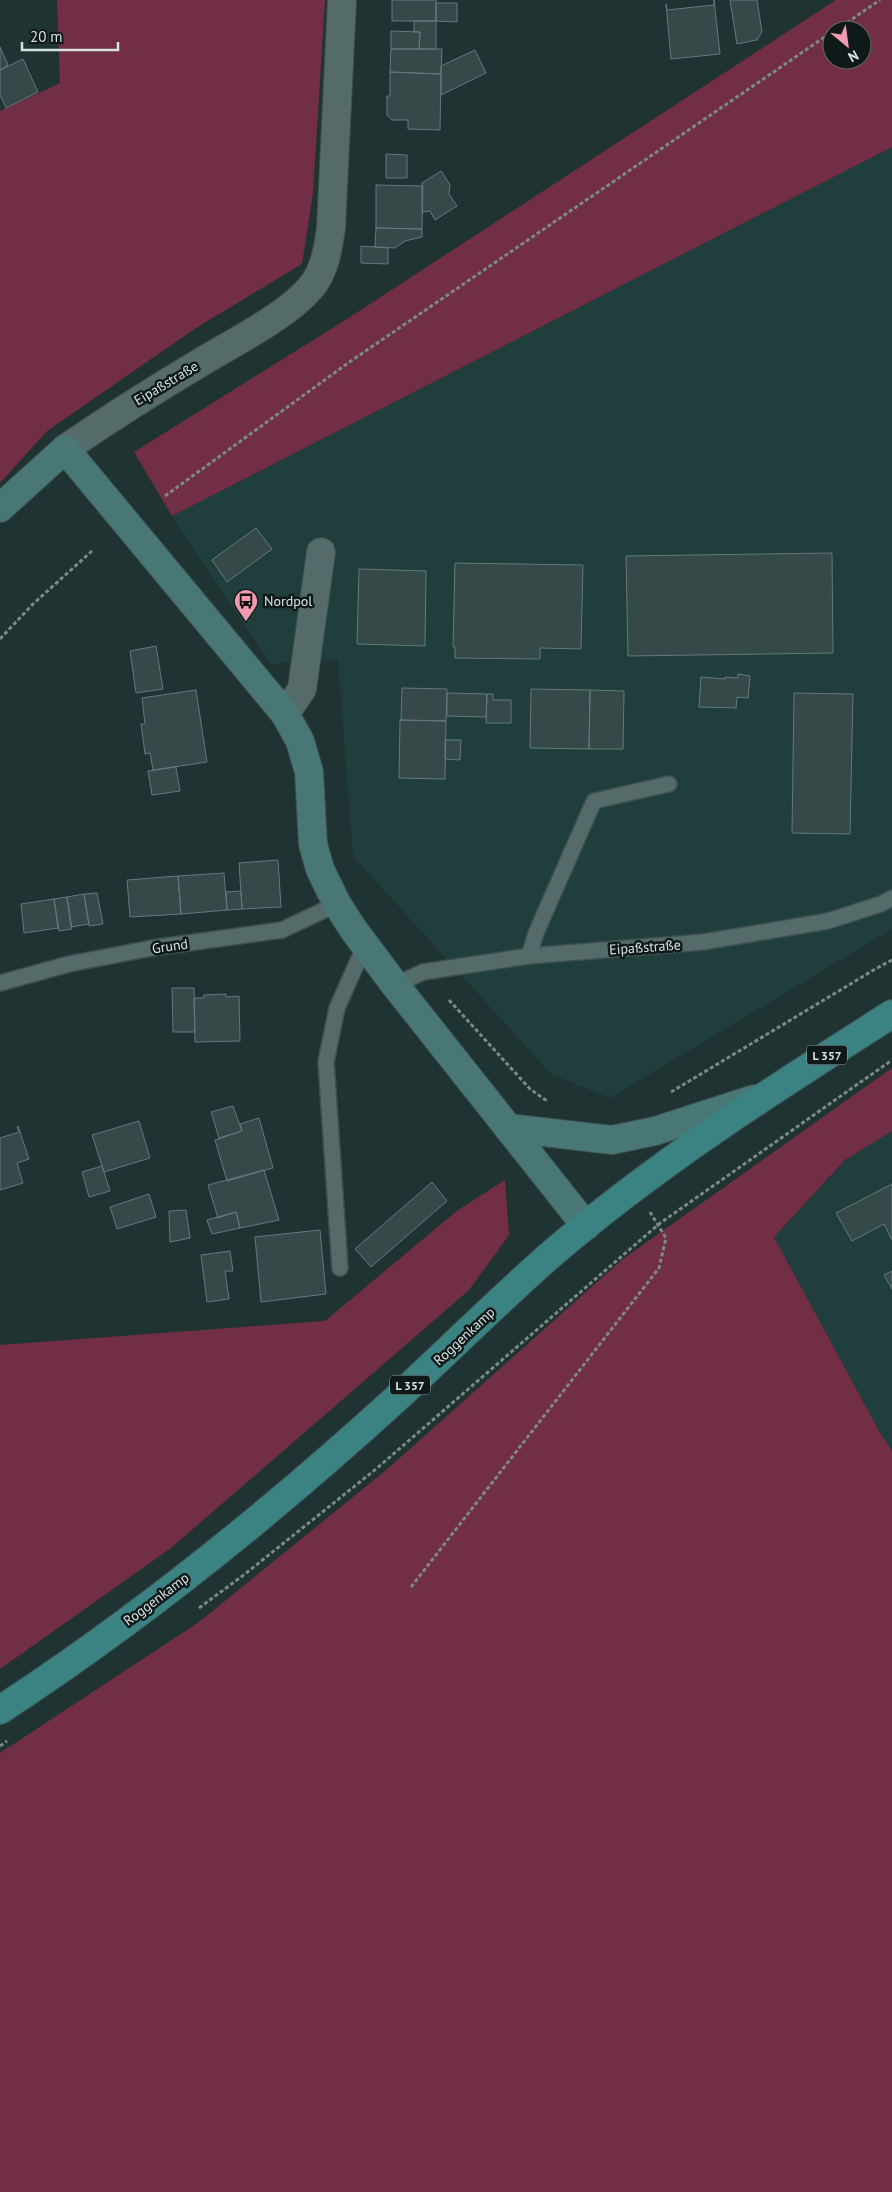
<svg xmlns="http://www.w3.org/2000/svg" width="892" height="2192" viewBox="0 0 892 2192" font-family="'PT Sans',sans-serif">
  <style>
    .built { fill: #203e3e }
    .green { fill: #722e44; fill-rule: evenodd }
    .building { fill: #344948; stroke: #647a7a }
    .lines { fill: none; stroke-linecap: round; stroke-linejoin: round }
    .lane-casing { stroke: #3d4f4f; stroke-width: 18 }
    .street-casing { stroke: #3d4f4f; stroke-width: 30 }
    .secondary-casing { stroke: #3d4f4f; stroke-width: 30 }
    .primary-casing { stroke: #3d4f4f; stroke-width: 30 }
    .path { stroke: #7a8a8a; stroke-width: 3; stroke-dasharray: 4 2.5; stroke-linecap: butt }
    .lane { stroke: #556b6a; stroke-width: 15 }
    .street { stroke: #556b6a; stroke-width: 28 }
    .secondary { stroke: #487776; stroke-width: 28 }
    .primary { stroke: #3b8282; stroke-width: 28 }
    .labels { text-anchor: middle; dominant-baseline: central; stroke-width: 5; stroke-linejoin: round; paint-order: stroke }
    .shield { fill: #101919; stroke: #9ba6a6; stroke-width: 1 }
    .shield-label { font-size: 12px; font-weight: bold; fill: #d6e2e2 }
    .street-label { font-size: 14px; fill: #d6e2e2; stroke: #101919 }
    .poi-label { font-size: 14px; fill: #d6e2e2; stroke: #101919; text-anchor: start }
  </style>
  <rect width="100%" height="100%" fill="#1f3333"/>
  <path class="built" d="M892,147V929L610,1098L551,1074L353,856L338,660L271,664L172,516Z
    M892,1131V1451L879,1431L774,1237L848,1158Z"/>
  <path class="green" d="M57,0H325L313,193L302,264L196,328L47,431L0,483V111L60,83Z
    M836,0H892V147L172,516L134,452L347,319ZM832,30H862V60H832Z
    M892,1068V1131L845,1160L774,1237L879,1431L892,1451V2192H0V1753L199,1622L385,1471L623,1259Z
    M505,1180L509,1235L469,1290L171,1548L0,1669V1345L325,1321L458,1210Z"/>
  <path class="building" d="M392,0H436V21H392Z
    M714,0L720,54L671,59L666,4L667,10L714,5Z
    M730,0H757L762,32L757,40L737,44Z
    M436,3H457V22L436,21Z
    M414,21H436V49H419L420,32H414Z
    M391,31L420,32L419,49H391Z
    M0,47L8,65L0,70Z
    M391,49H442L441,74L390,72Z
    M475,50L486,73L441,95V66Z
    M23,59L38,92L6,108L0,95V70Z
    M390,72L441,74L440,130L408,129V120H392L387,115V96H390Z
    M386,154L407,155V178H386Z
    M441,171L450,185L449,194L457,206L435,220L430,211L422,212V183Z
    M376,185L423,186L422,229L376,228Z
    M376,228L422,229V237L405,241L395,248L375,247Z
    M361,246L388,248V264L361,263Z
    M256,528L272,549L227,582L212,560Z
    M832,553L833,653L628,656L626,556Z
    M455,563L583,565L581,649L540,648V659L455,658V647H453Z
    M359,569L426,571L425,646L357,644Z
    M156,646L163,689L136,693L130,651Z
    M738,674L750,676L748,698L737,697L736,708L699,707L701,677L725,679V677L738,678Z
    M402,688L447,689L446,721L401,720Z
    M531,689L590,690L589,749L530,748Z
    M196,690L207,762L153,770L150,753L145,754L141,724H145L142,698Z
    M590,690L624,691L623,749H589Z
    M447,693L487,694L486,717L447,716Z
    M794,693L853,694L850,834L792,833Z
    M487,694H493V700H511V723H486Z
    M400,720L446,721L445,779L399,778Z
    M445,740H461L460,760L445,759Z
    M176,767L180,791L152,795L148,771Z
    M278,860L281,907L242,909L239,863Z
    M224,873L227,910L181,914L178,876Z
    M178,876L181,914L130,917L127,880Z
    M241,891L242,909L227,910L226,892Z
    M97,893L103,924L89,926L84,894Z
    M84,894L89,924L71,927L67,897Z
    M67,897L72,929L59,931L54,899Z
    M54,899L58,928L24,933L21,904Z
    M172,988H194L195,1032H173Z
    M226,994V997L239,996L240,1041L195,1042L194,998H204V995Z
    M233,1106L242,1131L219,1138L211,1112Z
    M259,1118L273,1168L227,1181L215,1140L242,1131L240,1124Z
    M139,1121L150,1158L104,1172L92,1135Z
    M18,1126L29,1159L17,1163L23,1183L0,1190V1138L19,1132L17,1127Z
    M102,1166L110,1191L89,1197L82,1172Z
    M264,1170L279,1220L240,1228L236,1212L218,1218L208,1185Z
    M432,1182L447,1201L371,1267L355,1249Z
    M892,1184V1240L884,1224L852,1241L836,1213Z
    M149,1194L156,1217L117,1229L110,1207Z
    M186,1210L190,1238L170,1242L169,1211Z
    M236,1212L240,1228L212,1234L207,1220Z
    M320,1230L326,1294L261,1302L255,1237Z
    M230,1251L233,1271H225L229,1299L207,1302L201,1255Z
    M892,1271V1289L884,1275Z"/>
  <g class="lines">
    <g class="lane-casing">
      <path id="lane" d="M529,956L536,933L594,801L669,784
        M0,983L69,964L152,948L282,930L337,904
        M395,985L423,972L529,956L703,942L828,921L881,904L892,898
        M340,1268L326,1062L337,1008L365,945"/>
    </g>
    <g class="street-casing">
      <path id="street" d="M65,449C110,418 156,389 203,361C236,341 293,313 315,282C326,265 328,247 331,228L342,0
        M285,714L302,689L321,552"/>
    </g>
    <g class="secondary-casing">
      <path id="secondary" d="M0,508L65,449L285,714L300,741L309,772L313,844L320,869L337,904L353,929L395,985L586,1226
        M508,1128L612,1140L655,1131L754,1099"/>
    </g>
    <g class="primary-casing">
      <path id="primary" d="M0,1710C141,1618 273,1511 398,1397C448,1351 497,1302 548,1257C654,1165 774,1089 892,1014"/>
    </g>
    <path class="path" d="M836,30L880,0
      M165,496L348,363L832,32
      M0,639L33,604L92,551
      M449,1000L530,1089L547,1101
      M671,1092L877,968L892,960
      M411,1587L659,1268L666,1238L650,1212
      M199,1608L245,1574L376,1469L659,1224L892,1060
      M0,1746L7,1741"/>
    <use href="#lane" class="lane"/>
    <use href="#street" class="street"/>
    <use href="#secondary" class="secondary"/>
    <use href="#primary" class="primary"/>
  </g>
  <defs>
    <g id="bus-pin" transform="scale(1.25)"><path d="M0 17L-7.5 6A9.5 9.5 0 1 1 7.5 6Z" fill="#f19ab1" stroke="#101919"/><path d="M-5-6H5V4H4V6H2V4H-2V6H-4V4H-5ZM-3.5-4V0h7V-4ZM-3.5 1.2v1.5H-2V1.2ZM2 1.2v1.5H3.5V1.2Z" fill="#111"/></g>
  </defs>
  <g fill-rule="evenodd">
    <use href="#bus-pin" x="246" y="601"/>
  </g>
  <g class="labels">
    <g class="shield">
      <rect x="807" y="1045.5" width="40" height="19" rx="4"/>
      <rect x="390" y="1375.5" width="40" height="19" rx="4"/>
    </g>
    <g class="shield-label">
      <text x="827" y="1055">L 357</text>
      <text x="410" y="1385">L 357</text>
    </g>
    <g class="street-label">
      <text transform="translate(166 383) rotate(-31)">Eipaßstraße</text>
      <text transform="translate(170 946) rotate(-8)">Grund</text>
      <text transform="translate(645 947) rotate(-4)">Eipaßstraße</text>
      <text transform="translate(464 1336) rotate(-43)">Roggenkamp</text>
      <text transform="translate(156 1599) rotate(-37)">Roggenkamp</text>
    </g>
    <g class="poi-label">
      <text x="264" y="601">Nordpol</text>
    </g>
  </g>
  <g transform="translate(847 45) rotate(151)"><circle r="24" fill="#101919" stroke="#5f6969"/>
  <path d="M0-4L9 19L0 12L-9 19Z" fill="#f19ab1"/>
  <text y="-8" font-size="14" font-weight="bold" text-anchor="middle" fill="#d6e2e2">N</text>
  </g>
  <path d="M22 42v8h96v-8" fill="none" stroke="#d6e2e2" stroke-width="2.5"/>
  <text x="30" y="42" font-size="15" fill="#d6e2e2" stroke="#101919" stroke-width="4" paint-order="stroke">20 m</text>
</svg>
